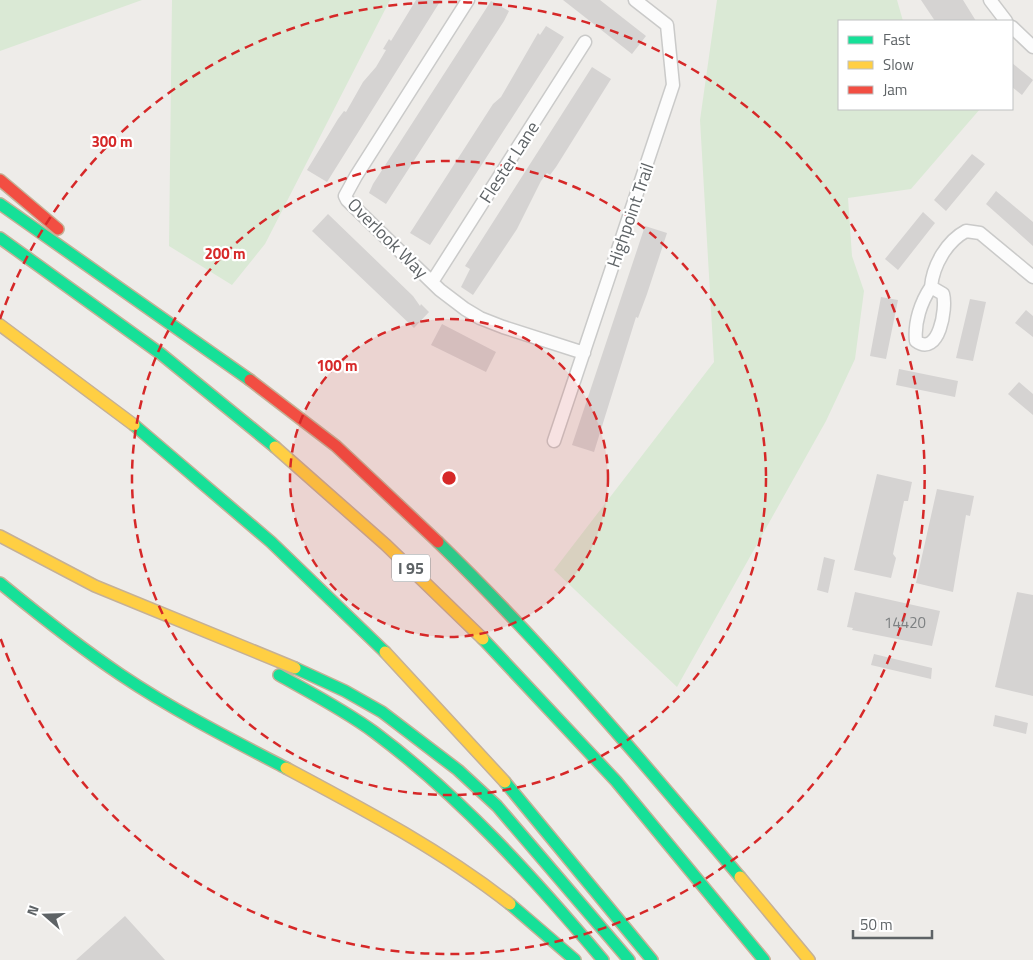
<svg xmlns="http://www.w3.org/2000/svg" width="1033" height="960" viewBox="0 0 1033 960" font-family="'Titillium Web',sans-serif">
  <style>
    .green { fill: #dae9d5 }
    .building { fill: #d5d3d2 }
    .lines { fill: none; stroke-linecap: round; stroke-linejoin: round }
    .street-casing { stroke: #cacac9; stroke-width: 15 }
    .fast-casing { stroke: #c5b096; stroke-width: 14 }
    .slow-casing { stroke: #c5b096; stroke-width: 14 }
    .jam-casing { stroke: #c5b096; stroke-width: 14 }
    .street { stroke: #fcfcfc; stroke-width: 12 }
    .fast { stroke: #16e098; stroke-width: 11 }
    .slow { stroke: #ffcf43; stroke-width: 11 }
    .jam { stroke: #f24e42; stroke-width: 11 }
    .ring { fill: none; stroke: #d62828; stroke-width: 2.5; stroke-dasharray: 9 6 }
    .labels { text-anchor: middle; dominant-baseline: central; stroke-width: 4.5; stroke-linejoin: round; paint-order: stroke }
    .number-label { font-size: 15px; fill: #7d8082 }
    .shield { fill: #fff; stroke: #8e9294; stroke-width: 1 }
    .shield-label { font-size: 16px; font-weight: bold; fill: #5e6366 }
    .street-label { font-size: 18px; fill: #5e6366; stroke: #fff }
    .centre { fill: #d62828; stroke: #fff; stroke-width: 2.5 }
    .ring-label { font-size: 15px; text-anchor: middle; font-weight: bold; fill: #d62828; stroke: #fff; stroke-width: 4.5; stroke-linejoin: round; paint-order: stroke }
  </style>
  <rect width="100%" height="100%" fill="#eeece9"/>
  <path class="green" d="M0,0H142L0,51Z
    M172,0H390L265,244L232,285L169,246Z
    M717,0H897L903,21H839V109H980L911,189L848,198L852,256L864,291L855,359L826,421L677,687L554,570L714,362L700,120Z"/>
  <path class="building" d="M416,0H441L327,182L307,170L338,119L344,111L346,112L363,82L376,67L386,50L383,49L389,39L391,41Z
    M563,0H600L646,36L632,54Z
    M921,0H963L976,21H935Z
    M491,1L509,11L504,21L386,204L369,193L373,184Z
    M546,26L564,37L430,245L410,233L493,104L501,97L538,33L540,35Z
    M1012,63L1033,80L1022,95L1012,87Z
    M592,67L611,79L556,167L550,175L547,173L541,181L517,229L473,295L461,287L470,269L465,266Z
    M972,154L985,164L946,211L934,200Z
    M996,191L1033,222V246L986,204Z
    M923,212L935,223L898,270L885,259Z
    M328,214L413,296L420,306L421,304L429,312L414,328L312,231Z
    M645,226L667,233L647,294L638,318L636,317L594,452L572,445Z
    M881,297L898,300L886,359L870,356Z
    M970,299L986,302L973,361L956,358Z
    M1026,310L1033,316V337L1015,323Z
    M442,324L496,352L486,372L431,345Z
    M899,369L958,381L955,397L896,385Z
    M1019,382L1033,394V415L1008,394Z
    M877,474L912,482L908,501H904L893,554L896,558L891,578L854,570Z
    M937,489L974,496L970,516L966,515L953,592L916,583Z
    M824,557L835,560L828,593L817,590Z
    M855,592L940,611L932,646L852,630L853,628L847,627Z
    M1017,592L1033,595V696L995,687Z
    M874,654L932,668L931,679L871,665Z
    M995,715L1028,723L1026,734L993,726Z
    M125,916L165,960H76Z"/>
  <g class="lines">
    <g class="street-casing">
      <path id="street" d="M468,0L356,176L345,196L347,200L440,290L465,309L480,318L503,327L584,353
        M990,0L1006,21
        M1012,27L1033,47
        M432,282L585,42
        M931,287C933,265 947,241 966,231L980,233L1033,277
        M931,287L943,294C947,308 939,358 916,341C914,322 921,302 931,287Z
        M554,441L673,85L667,25L635,0"/>
    </g>
    <g class="fast-casing">
      <path id="fast" d="M0,204L250,380
        M0,238L161,354L275,447
        M134,425L271,542L385,652
        M438,542C546,647 643,762 740,877
        M0,583C39,615 79,647 121,675C173,710 230,739 286,768
        M483,639L616,781L764,960
        M295,668L345,691L382,712L458,770L497,806L629,960
        M279,675C311,693 344,710 374,732C461,797 533,877 603,960
        M505,782L652,960
        M510,904L575,960"/>
    </g>
    <g class="slow-casing">
      <path id="slow" d="M0,325L134,425
        M275,447L386,545L483,639
        M0,536L95,586L295,668
        M385,652L505,782
        M286,768C363,809 441,850 510,904
        M740,877L809,960"/>
    </g>
    <g class="jam-casing">
      <path id="jam" d="M0,180L58,229
        M250,380L336,446L438,542"/>
    </g>
    <use href="#street" class="street"/>
    <use href="#fast" class="fast"/>
    <use href="#slow" class="slow"/>
    <use href="#jam" class="jam"/>
  </g>
  <circle cx="449" cy="478" r="159" fill="#d62828" fill-opacity=".12"/>
  <g class="ring">
    <circle cx="449" cy="478" r="159"/>
    <circle cx="449" cy="478" r="317"/>
    <path d="M0 319A476 476 0 1 1 0 637"/>
  </g>
  <g class="labels">
    <g class="number-label">
      <text x="905" y="622">14420</text>
    </g>
    <rect class="shield" x="392" y="554.5" width="38" height="27" rx="4"/>
    <g class="shield-label">
      <text x="411" y="568">I 95</text>
    </g>
    <g class="street-label">
      <text transform="translate(509 162) rotate(-57)">Flester Lane</text>
      <text transform="translate(630 215) rotate(-71)">Highpoint Trail</text>
      <text transform="translate(388 238) rotate(45)">Overlook Way</text>
    </g>
  </g>
  <circle cx="449" cy="478" r="8" class="centre"/>
  <g class="ring-label">
    <text x="112" y="147">300 m</text>
    <text x="225" y="259">200 m</text>
    <text x="337" y="371">100 m</text>
  </g>
  <rect x="838" y="20" width="175" height="90" fill="#ffffff" stroke="#bfc1c2"/>
  <rect x="848" y="36" width="25" height="8" fill="#16e098" stroke="#bfc1c2"/>
  <text x="883" y="45" font-size="15" fill="#5e6366">Fast</text>
  <rect x="848" y="61" width="25" height="8" fill="#ffcf43" stroke="#bfc1c2"/>
  <text x="883" y="70" font-size="15" fill="#5e6366">Slow</text>
  <rect x="848" y="86" width="25" height="8" fill="#f24e42" stroke="#bfc1c2"/>
  <text x="883" y="95" font-size="15" fill="#5e6366">Jam</text>
  <g transform="translate(45 915) rotate(290)" stroke="#ffffff" stroke-width="4" paint-order="stroke">
  <path d="M0-4L9 19L0 12L-9 19Z" fill="#5e6366"/>
  <text y="-8" font-size="14" font-weight="bold" text-anchor="middle" fill="#5e6366">N</text>
  </g>
  <path d="M853 930v8h79v-8" fill="none" stroke="#5e6366" stroke-width="2.5"/>
  <text x="860" y="930" font-size="15" fill="#5e6366" stroke="#ffffff" stroke-width="4" paint-order="stroke">50 m</text>
</svg>
